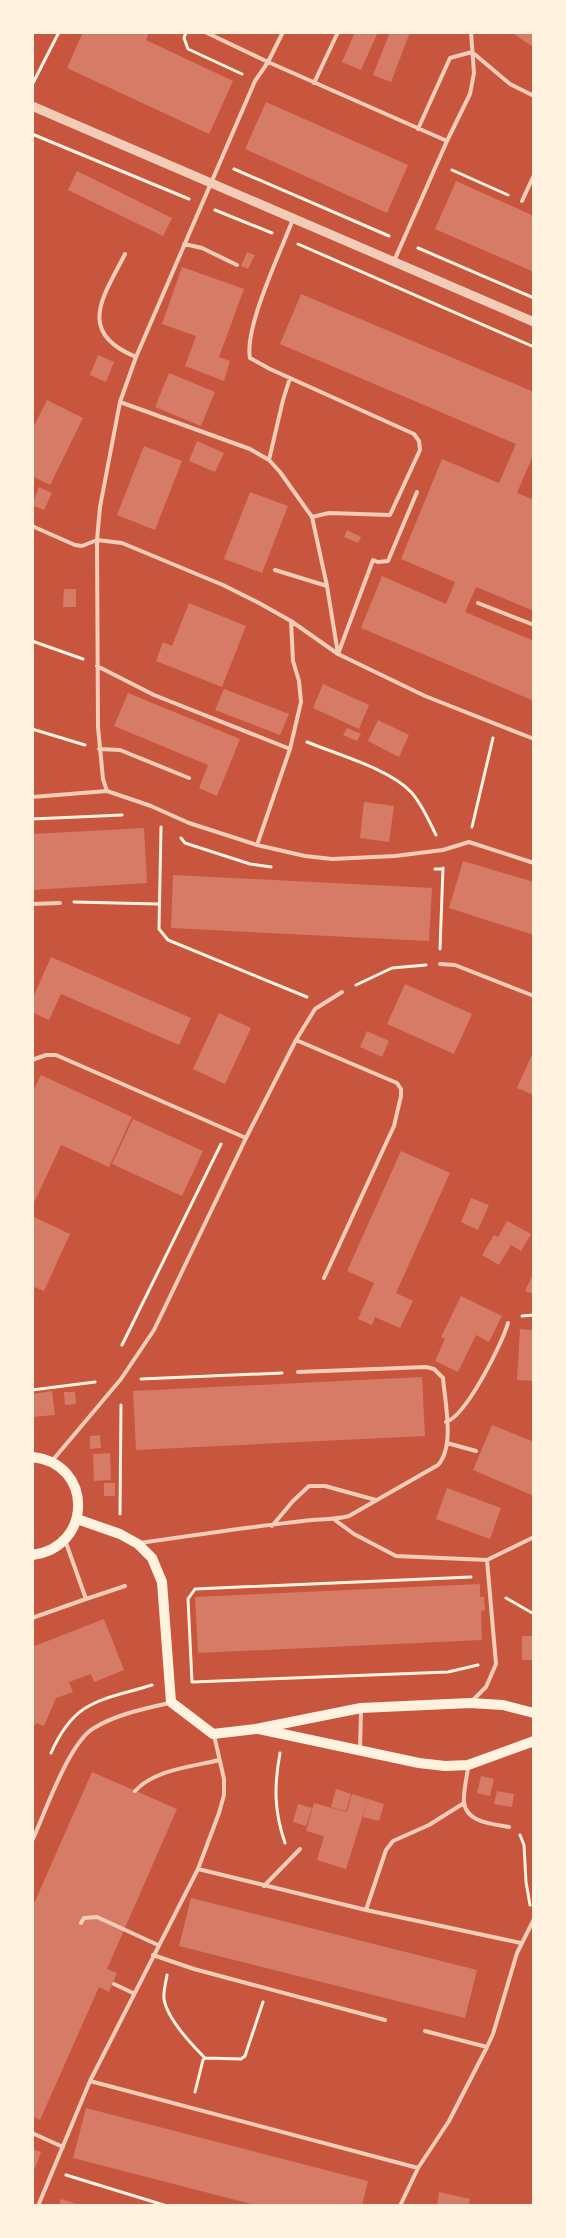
<svg xmlns="http://www.w3.org/2000/svg" width="566" height="2238" viewBox="0 0 566 2238" font-family="'DM Sans',sans-serif">
  <style>
    .building { fill: #d67c66 }
    .lines { fill: none; stroke-linecap: round; stroke-linejoin: round }
    .path { stroke: #fff3e0; stroke-width: 3 }
    .service { stroke: #f1ccb7; stroke-width: 4 }
    .tertiary { stroke: #f1ccb7; stroke-width: 9 }
    .secondary { stroke: #fff3e0; stroke-width: 10 }
  </style>
  <rect width="100%" height="100%" fill="#c8553d"/>
  <path class="building" d="M83,32H149L146,40L233,81L209,134L67,68Z
    M355,32H378L361,70L342,62Z
    M390,32H410L391,82L373,75Z
    M511,32H534V47L530,45Z
    M266,102L408,165L387,213L245,149Z
    M77,171L172,218L163,236L68,190Z
    M456,181L534,216V272L435,229Z
    M247,252L255,255L248,269L241,266Z
    M182,267L244,289L219,357L230,361L224,381L185,366L196,336L162,324Z
    M301,294L534,392V453L517,493L534,500V611L476,587L465,612L534,641V701L361,628L382,576L446,604L455,582L401,559L442,459L499,483L516,444L280,344Z
    M98,355L114,362L106,382L90,375Z
    M169,373L215,392L201,426L155,407Z
    M47,400L83,418L50,485L32,476V430Z
    M197,441L224,453L215,472L189,461Z
    M144,446L182,461L155,530L117,515Z
    M39,487L52,493L44,510L32,505Z
    M250,492L288,506L262,573L224,559Z
    M347,530L361,537L358,543L344,537Z
    M64,589H76V607H63Z
    M189,603L246,626L222,687L156,661L163,642L172,646Z
    M323,684L369,705L359,729L313,708Z
    M224,689L289,714L280,735L215,710Z
    M128,693L240,739L217,796L199,788L208,765L114,726Z
    M378,720L409,735L399,757L368,741Z
    M347,728L361,734L357,741L343,735Z
    M364,802L394,806L389,842L360,838Z
    M144,828L147,883L32,890V834Z
    M463,861L534,882V935L449,908Z
    M173,875L432,888L429,941L171,928Z
    M51,957L191,1018L179,1045L61,994L49,1020L32,1012V1000Z
    M405,984L472,1014L454,1054L387,1024Z
    M219,1013L251,1028L225,1084L193,1069Z
    M367,1031L389,1041L382,1057L360,1047Z
    M534,1050V1095L517,1088Z
    M41,1075L132,1117L109,1167L61,1145L32,1207V1093Z
    M133,1119L203,1151L182,1196L112,1164Z
    M401,1151L450,1173L396,1293L413,1301L400,1328L375,1317L372,1325L358,1319L374,1283L347,1271Z
    M471,1198L489,1205L478,1230L461,1222Z
    M32,1216L70,1234L44,1291L32,1286Z
    M507,1221L531,1234L521,1251L511,1245L499,1265L482,1255L494,1235L498,1237Z
    M534,1272V1294L525,1291Z
    M461,1296L502,1316L489,1342L476,1335L458,1372L435,1361L445,1339L441,1337Z
    M520,1329L534,1330V1381L517,1380Z
    M422,1377L425,1436L136,1450L133,1391Z
    M52,1391L55,1415L32,1417V1394Z
    M64,1392H75L76,1404L65,1405Z
    M492,1425L534,1442V1496L473,1470Z
    M100,1435L101,1448L90,1449V1436Z
    M110,1453L111,1480L94,1481L93,1454Z
    M104,1483H115V1496H104Z
    M447,1488L501,1508L490,1539L436,1519Z
    M480,1584V1597H484L485,1610L481,1611L482,1640L198,1653L195,1597Z
    M104,1619L124,1670L94,1682L91,1674L69,1682L73,1692L56,1698L44,1726L36,1723L32,1731V1647Z
    M522,1636H534V1660H522Z
    M92,1772L177,1809L107,1969L117,1973L109,1992L99,1987L40,2120L32,2116V1908Z
    M481,1776L494,1779L490,1796L477,1793Z
    M336,1789L351,1794L346,1811L331,1807Z
    M497,1791L514,1794L512,1807L494,1804Z
    M352,1794L368,1799L346,1869L317,1860L324,1836L306,1831L314,1803L347,1812Z
    M368,1799L384,1804L379,1821L363,1817Z
    M298,1804L312,1808L306,1826L293,1822Z
    M191,1898L477,1970L465,2018L179,1946Z
    M86,2108L368,2181L362,2206H259L73,2158Z
    M32,2149L41,2152L35,2168L32,2167Z
    M439,2192L470,2199L468,2206H437Z
    M61,2199L80,2205V2206H59Z"/>
  <g class="lines">
    <path class="path" d="M186,32L184,38L188,49L242,74
      M32,85L59,32
      M32,134L189,199
      M234,169L389,236
      M452,170L508,195
      M215,210L272,233
      M298,244L534,347
      M418,248L534,298
      M32,641L83,659
      M32,729L85,745
      M307,742C336,754 390,769 411,792C422,804 429,821 436,835
      M32,819L122,815
      M161,827L159,929L168,940L307,997
      M472,827L493,738
      M181,838L185,843L250,864L271,867
      M435,869H443
      M74,902L158,904
      M440,949L443,868
      M356,985L392,968L426,965
      M522,1316L534,1315
      M122,1345L221,1144
      M141,1379L282,1373
      M32,1390L95,1382
      M120,1514L121,1405
      M506,1598L534,1614
      M192,1682L188,1599L195,1589L471,1577
      M193,1682L448,1672L478,1665
      M51,1753C75,1699 100,1701 152,1685
      M280,1753C274,1786 274,1811 285,1843
      M520,1835L524,1845L526,1882L530,1905
      M167,1975C166,1982 163,1992 164,1999C167,2018 192,2045 205,2058
      M195,2092L203,2060L205,2058L241,2059L245,2056L263,2002
      M66,2175L167,2206"/>
    <path class="service" d="M283,32L268,62L447,141
      M314,83L338,32
      M418,129L450,58L472,52L510,84L534,96
      M522,201L534,175
      M293,219C281,251 244,328 250,358L270,369L414,434L419,441L420,450L390,515L329,513L312,517
      M184,244L202,248L237,265
      M32,247V260
      M125,254C104,296 75,332 136,357
      M394,261L447,141L470,94L474,73L471,32
      M120,402L250,449L269,460L280,472L312,517L327,586L338,654L425,696L534,739
      M269,460L283,400L290,378
      M32,526L75,545L82,546L97,540L122,543L223,585L259,603L291,621L338,654L373,560L378,562L388,561L417,492
      M275,570L327,586
      M478,603L534,625
      M97,666L154,695L290,749L257,845
      M99,749L120,750L189,778
      M290,749L301,702L299,681L293,661L291,621
      M107,791L103,779L98,727L97,540L100,507L120,402L136,357L255,81L268,62L205,32
      M32,797L107,791L151,806L189,823L257,845L305,856L332,859L395,856L443,850L469,842L534,863
      M32,904L60,903
      M440,964L455,965L534,996
      M296,1040L397,1083L401,1089V1096L394,1126L324,1278
      M32,1060L46,1055H56L246,1138
      M446,1422C466,1416 502,1344 508,1323
      M447,1443L476,1451
      M52,1461L121,1379L154,1330L246,1138L296,1040L315,1009L342,992
      M335,1520L354,1534L396,1556L487,1560L496,1664L486,1687L472,1701
      M272,1526L293,1501L309,1486H325L376,1500
      M140,1543C194,1535 249,1527 303,1521C319,1519 333,1520 349,1516L438,1465C455,1447 445,1402 443,1378L434,1369L426,1367L298,1372
      M487,1560L534,1537
      M86,1599L125,1586
      M32,1618L86,1599L65,1540
      M360,1750L361,1710
      M468,1767C467,1778 463,1792 464,1802C466,1823 494,1824 509,1827
      M135,1791C155,1769 192,1767 219,1760
      M32,1841C45,1813 69,1742 94,1728C117,1714 144,1709 169,1703
      M198,1869L366,1910L521,1943
      M264,1886L300,1849
      M366,1910L386,1850L393,1841L429,1825L464,1803
      M81,1923L84,1918L97,1917L158,1945
      M153,1955L194,1969L385,2020
      M114,1984L133,1993
      M425,2031L487,2047
      M90,2081L418,2168
      M32,2133L63,2147
      M38,2206L90,2081L198,1869L219,1813L224,1795V1779L214,1735
      M400,2206L418,2168L449,2121L487,2047L493,2034L517,1953L534,1919"/>
    <path class="tertiary" d="M32,106L534,322"/>
    <path class="secondary" d="M32,1457C94,1463 93,1548 32,1555
      M77,1519L120,1534L138,1544L152,1558L162,1582L171,1702L213,1734L256,1729L361,1708L470,1703L503,1705L534,1713
      M259,1729L419,1763L445,1766L468,1765L534,1741"/>
  </g>
  <rect width="566" height="2238" fill="none" stroke="#fff3e0" stroke-width="68"/>
</svg>
